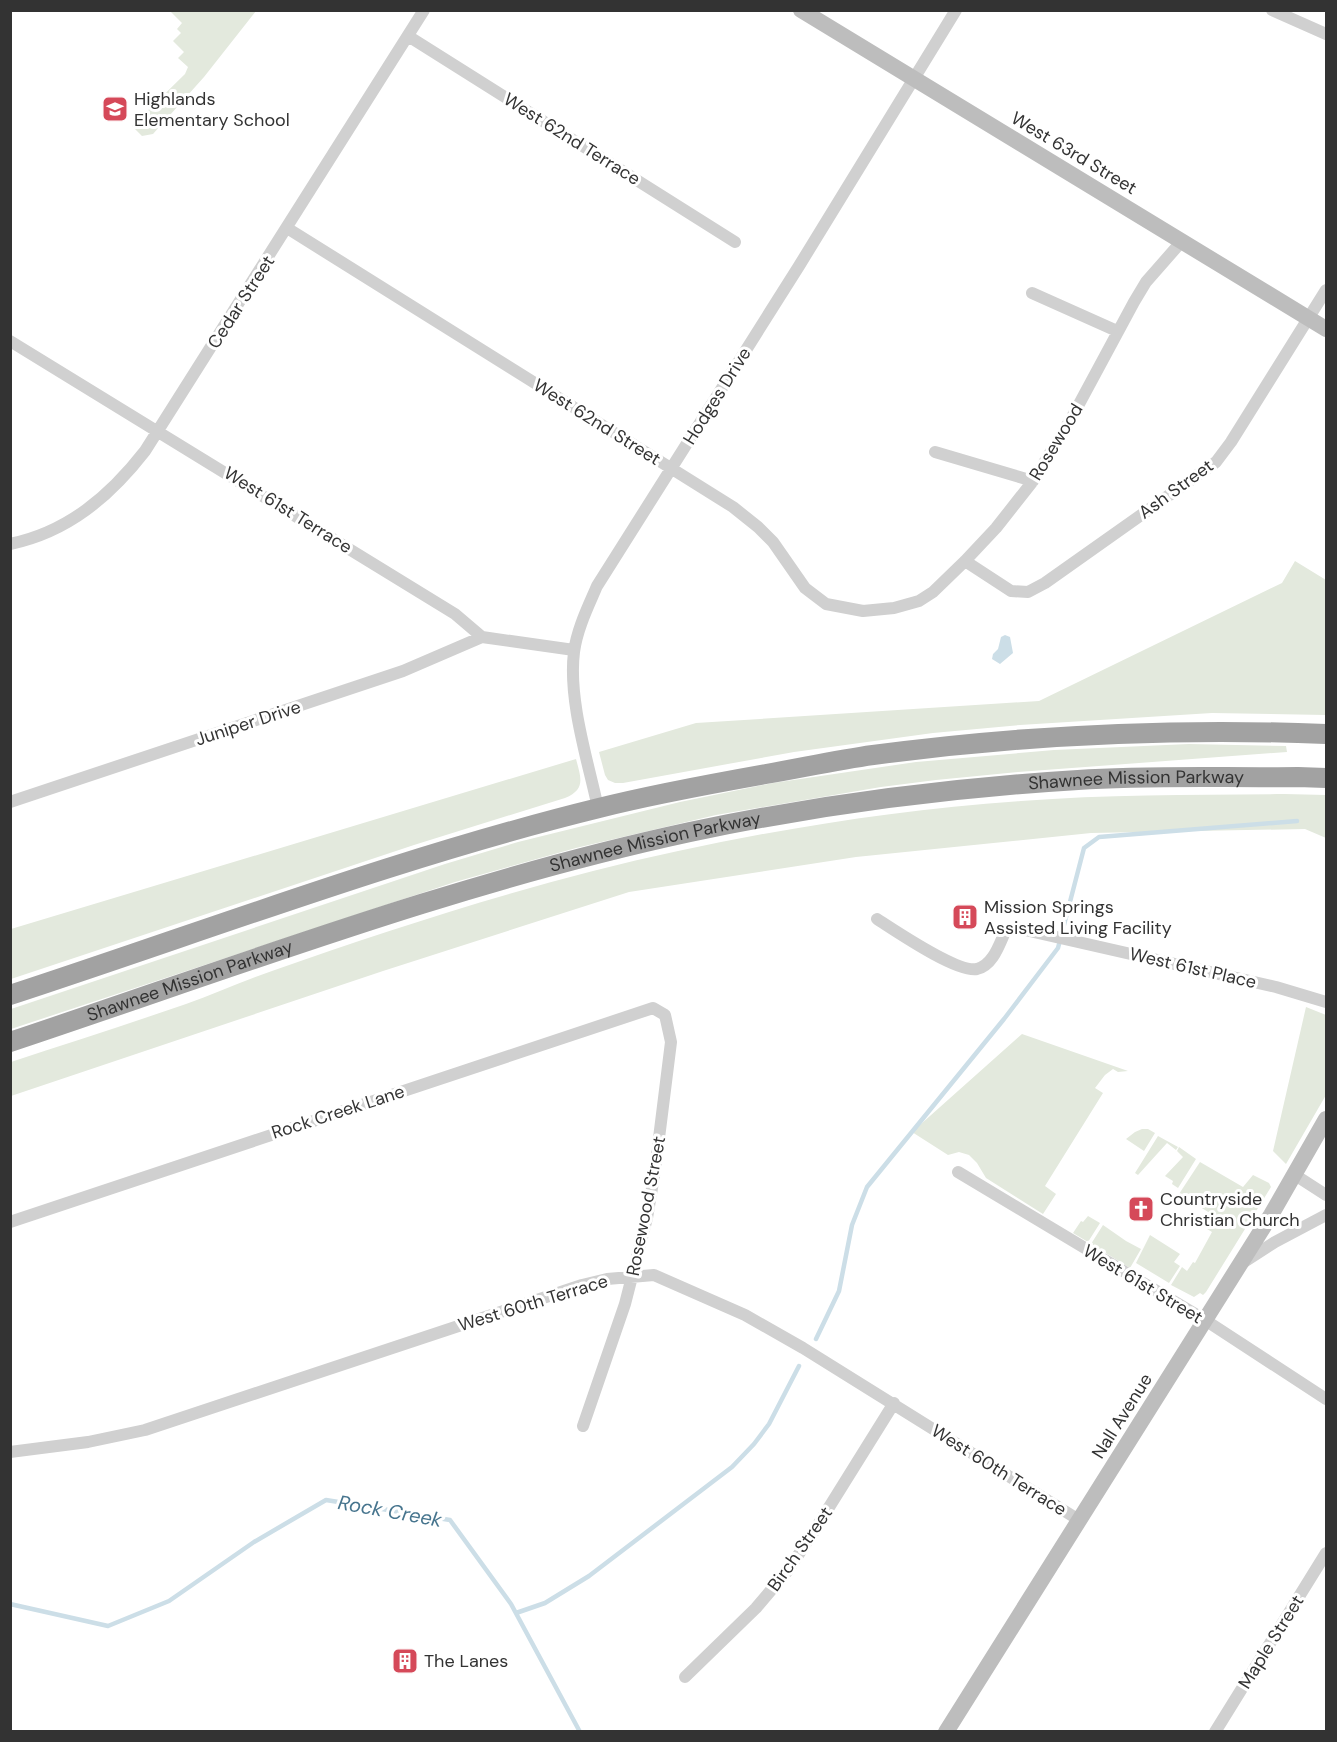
<svg xmlns="http://www.w3.org/2000/svg" width="1337" height="1742" viewBox="0 0 1337 1742" font-family="'DM Sans',sans-serif">
  <style>
    .green { fill: #e3e9dd }
    .water { fill: #ccdee7 }
    .lines { fill: none; stroke-linecap: round; stroke-linejoin: round }
    .stream { stroke: #ccdee7; stroke-width: 4.5 }
    .minor { stroke: #d0d0d0; stroke-width: 12 }
    .secondary { stroke: #bdbdbd; stroke-width: 16 }
    .trunk { stroke: #a2a2a2; stroke-width: 20 }
    .labels { text-anchor: middle; dominant-baseline: central; stroke-width: 6; stroke-linejoin: round; paint-order: stroke }
    .poi-label { font-size: 18px; fill: #333; stroke: #fff; text-anchor: start }
    .street-label { font-size: 18px; fill: #333; stroke: #fff }
    .water-label { font-size: 20px; font-style: italic; fill: #47758e; stroke: #fff }
  </style>
  <rect width="100%" height="100%" fill="#fff"/>
  <path class="green" d="M170,11H256L204,77L153,134L142,136L132,126L185,74L188,67L178,58L184,52L173,41L181,33L177,29L182,23Z
    M1295,561L1326,580V715L1212,713L1020,725L933,733L794,752L623,783H615L608,780L605,775L599,752L696,723L1039,701L1282,583Z
    M1189,744L1286,746L1287,752L1018,772L936,780L881,787L716,815L576,848L455,882L11,1029V1009L445,864L518,842L680,802L773,783L916,762L1054,750Z
    M576,759C581,778 586,789 565,798L414,845L11,979V929Z
    M1284,794L1326,795V838L1305,829L1091,833L856,857L629,892L383,971L11,1096V1062C69,1043 128,1024 186,1004C215,994 243,981 272,971C377,934 484,899 593,871C733,836 877,811 1021,801C1109,794 1197,795 1284,794Z
    M1306,1007L1326,1015V1095L1286,1164L1273,1151Z
    M1022,1034L1128,1071L1118,1072L1113,1069L1105,1075L1095,1088L1103,1093L1045,1186L1056,1194L1043,1214L986,1178L977,1163L969,1155L959,1152L948,1155L912,1132Z
    M1142,1129H1148L1155,1133L1144,1151L1126,1139L1135,1132Z
    M1158,1136L1178,1147L1176,1150L1167,1143L1138,1175L1135,1173Z
    M1179,1147L1196,1159L1178,1188L1172,1184L1173,1181L1165,1176L1183,1157L1177,1151Z
    M1200,1162L1243,1187L1253,1175L1269,1183L1271,1187L1206,1292L1203,1295L1200,1293L1194,1297L1171,1285L1182,1267L1187,1271L1193,1262L1195,1263L1212,1232L1207,1229L1213,1219L1229,1229L1231,1226L1179,1194Z
    M1088,1216L1100,1223L1088,1242L1073,1233L1081,1221L1083,1222Z
    M1103,1225L1126,1241L1141,1249L1130,1268L1091,1244Z
    M1150,1235L1180,1254L1174,1262L1180,1266L1169,1283L1136,1263Z"/>
  <path class="water" d="M1005,635L1010,637L1013,653L1000,664L992,659L993,654L998,649L1001,637Z"/>
  <g class="lines">
    <path class="stream" d="M816,1339L839,1291L852,1225L867,1187L1004,1019L1058,948L1084,848L1099,837L1297,821
      M10,1604L108,1626L169,1601L254,1542L326,1500L450,1520L511,1604L580,1732
      M516,1613L545,1603L589,1576L732,1467L754,1444L769,1424L799,1366"/>
    <path class="minor" d="M1272,10L1326,34
      M408,36L735,242
      M287,228L733,507L758,527L773,542L805,588L826,604L863,611L894,608L919,601L933,592L965,561L996,528L1033,481L1071,419L1134,302L1146,282L1182,241
      M1032,293L1117,331
      M10,341L455,614L482,637L574,650
      M935,452L1033,481
      M10,544C68,532 110,496 145,451L424,10
      M965,561L1011,591L1028,592L1045,583L1216,462L1231,442L1326,290
      M10,802L403,671L482,637
      M598,808C588,761 568,700 574,652C577,629 588,607 597,586L799,266L956,10
      M877,919C896,931 957,973 977,969C993,965 999,945 1005,932L1017,928L1276,987L1326,1002
      M958,1172L1205,1320L1326,1399
      M1295,1175L1326,1195
      M10,1222L653,1008L665,1015L671,1042L655,1170L647,1218L625,1304L583,1426
      M1244,1262L1275,1242L1326,1215
      M10,1452L88,1442L145,1430L582,1285L607,1279L654,1275L745,1315L803,1348L1079,1520
      M685,1677L756,1608L789,1569L818,1525L894,1403
      M1215,1732L1326,1553"/>
    <path class="secondary" d="M801,10L1326,329
      M946,1732L1271,1215L1326,1119"/>
    <g class="trunk">
      <path d="M10,995C206,931 399,857 599,808C654,794 710,784 766,774C801,768 837,760 873,755C1023,735 1175,728 1326,734"/>
      <path id="s1" d="M10,1042C235,967 458,882 690,832C817,805 948,788 1078,780C1151,775 1225,778 1298,777L1326,778"/>
    </g>
  </g>
  <defs>
    <g id="school-square" transform="scale(1.35)"><rect x="-9" y="-9" width="18" height="18" rx="4" fill="#d54959" stroke="#fff"/><path d="M0-5L7-2L0 1L-7-2ZM-4 1L0 2.5L4 1V4Q0 6-4 4Z" fill="#fff"/></g>
    <g id="building-square" transform="scale(1.35)"><rect x="-9" y="-9" width="18" height="18" rx="4" fill="#d54959" stroke="#fff"/><path d="M-4-6H4V6H1V3H-1V6H-4ZM-2.5-4.3h1.7v1.8h-1.7ZM.8-4.3h1.7v1.8H.8ZM-2.5-1h1.7V.8h-1.7ZM.8-1h1.7V.8H.8Z" fill="#fff"/></g>
    <g id="church-square" transform="scale(1.35)"><rect x="-9" y="-9" width="18" height="18" rx="4" fill="#d54959" stroke="#fff"/><path d="M-1.2-6h2.4v3.5h3.3v2.4h-3.3V6h-2.4V-.1h-3.3v-2.4h3.3Z" fill="#fff"/></g>
  </defs>
  <g fill-rule="evenodd">
    <use href="#school-square" x="115" y="109"/>
    <use href="#building-square" x="965" y="917"/>
    <use href="#church-square" x="1141" y="1209"/>
    <use href="#building-square" x="405" y="1661"/>
  </g>
  <g class="labels">
    <g class="poi-label">
      <text x="134" y="99">Highlands<tspan x="134" dy="21">Elementary School</tspan></text>
      <text x="984" y="907">Mission Springs<tspan x="984" dy="21">Assisted Living Facility</tspan></text>
      <text x="1160" y="1199">Countryside<tspan x="1160" dy="21">Christian Church</tspan></text>
      <text x="424" y="1661">The Lanes</text>
    </g>
    <g class="street-label">
      <text transform="translate(572 139) rotate(32)">West 62nd Terrace</text>
      <text transform="translate(1074 153) rotate(31)">West 63rd Street</text>
      <text transform="translate(241 302) rotate(-57)">Cedar Street</text>
      <text transform="translate(717 396) rotate(-58)">Hodges Drive</text>
      <text transform="translate(597 422) rotate(32)">West 62nd Street</text>
      <text transform="translate(1056 442) rotate(-59)">Rosewood</text>
      <text transform="translate(1176 489) rotate(-36)">Ash Street</text>
      <text transform="translate(288 510) rotate(32)">West 61st Terrace</text>
      <text transform="translate(248 723) rotate(-18)">Juniper Drive</text>
      <text stroke="none"><textPath href="#s1" startOffset="1162">Shawnee Mission Parkway</textPath></text>
      <text stroke="none"><textPath href="#s1" startOffset="676">Shawnee Mission Parkway</textPath></text>
      <text transform="translate(1193 968) rotate(13)">West 61st Place</text>
      <text stroke="none"><textPath href="#s1" startOffset="190">Shawnee Mission Parkway</textPath></text>
      <text transform="translate(338 1112) rotate(-18)">Rock Creek Lane</text>
      <text transform="translate(646 1206) rotate(-79)">Rosewood Street</text>
      <text transform="translate(1143 1284) rotate(31)">West 61st Street</text>
      <text transform="translate(533 1303) rotate(-17)">West 60th Terrace</text>
      <text transform="translate(1122 1416) rotate(-58)">Nall Avenue</text>
      <text transform="translate(999 1470) rotate(32)">West 60th Terrace</text>
      <text transform="translate(800 1549) rotate(-55)">Birch Street</text>
      <text transform="translate(1271 1642) rotate(-58)">Maple Street</text>
    </g>
    <g class="water-label">
      <text transform="translate(390 1511) rotate(10)">Rock Creek</text>
    </g>
  </g>
  <rect width="1337" height="1742" fill="none" stroke="#333333" stroke-width="24"/>
</svg>
